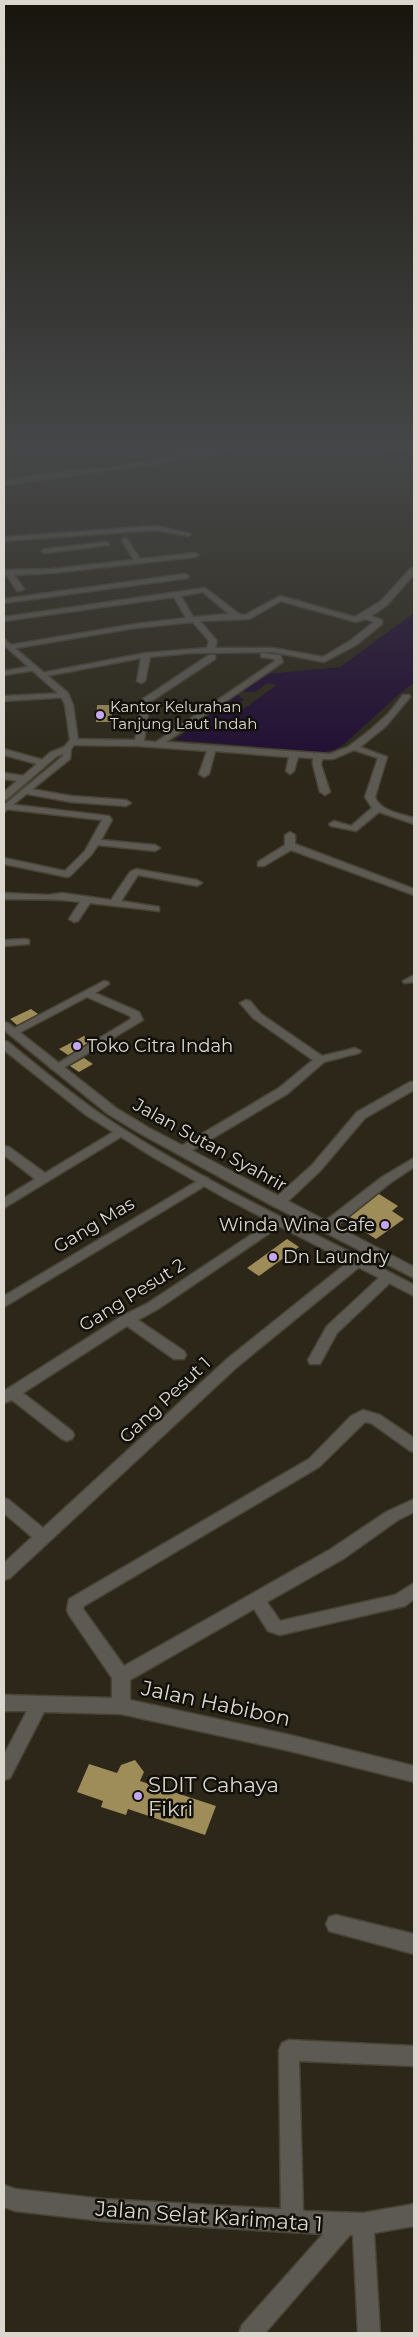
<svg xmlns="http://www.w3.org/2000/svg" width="418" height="2337" viewBox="0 0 418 2337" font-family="Montserrat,sans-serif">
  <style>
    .water { fill: #210d34 }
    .pier { fill: #2c2718 }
    .building { fill: #9e8d58 }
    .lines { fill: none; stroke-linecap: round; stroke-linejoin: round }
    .minor-casing { stroke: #484335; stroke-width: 3 }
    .tertiary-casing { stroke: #484335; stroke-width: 3 }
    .minor { fill: #5d5a53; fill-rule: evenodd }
    .tertiary { fill: #5d5a53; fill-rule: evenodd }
    .poi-dot { fill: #c7a6f0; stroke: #12100a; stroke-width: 2 }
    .labels { text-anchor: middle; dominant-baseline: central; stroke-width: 5; stroke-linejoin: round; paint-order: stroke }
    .far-poi-label { font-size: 15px; fill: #dbd7ce; stroke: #12100a; text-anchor: start }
    .poi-label { font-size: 18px; fill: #dbd7ce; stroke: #12100a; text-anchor: start }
    .street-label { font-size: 18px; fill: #dbd7ce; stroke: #12100a }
    .near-street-label { font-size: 21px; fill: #dbd7ce; stroke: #12100a }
    .near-poi-label { font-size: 21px; fill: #dbd7ce; stroke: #12100a; text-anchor: start }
  </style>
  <rect width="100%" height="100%" fill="#2c2718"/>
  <path class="water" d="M357,446H414V469Z
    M414,613V683L399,694L343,745L334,750L323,752L175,740L267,674L340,667Z"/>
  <path class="pier" d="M268,683L277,685L242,710L233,707L244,700L237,694L241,692H255Z"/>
  <path class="building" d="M97,705H112V722H96Z
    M31,1009L38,1014L17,1025L10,1019Z
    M84,1036L91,1041L68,1055L59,1049Z
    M84,1058L93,1064L79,1072L70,1066Z
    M379,1194L398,1206L392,1211L404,1219L376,1239L365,1232L369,1229L350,1217Z
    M287,1239L299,1247L259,1276L247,1268Z
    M135,1760L144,1772L140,1781L216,1806L205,1835L128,1809L126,1815L101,1807L103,1801L77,1792L89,1764L117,1773L121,1765Z"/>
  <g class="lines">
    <g class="minor-casing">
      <path id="minor" d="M226,447L228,450C154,466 79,474 4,485V481L50,473L107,468Z
        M157,526L191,534L188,536L157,530L4,541V537Z
        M125,538L127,539L140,559L195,553L199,555L195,557L52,573L14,575L24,589L20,591H17L7,575H4V571L9,570L52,569L134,560L122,540Z
        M106,542L109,544L108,545L45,553L41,551L45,549Z
        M411,568H414V574L387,605L371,616L382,620V624L356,645L324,662L273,652L190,653L150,657L145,681L141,683L137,681L141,658L41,677L37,675L41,673L146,653L207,648L209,641L193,622L135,628L10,649L6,647L10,645L135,624L186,618L174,597L4,621V617L205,588L239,614L245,615L280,596L355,617L381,601ZM203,592L229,614L193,617L181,596ZM281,601L356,622L365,619L374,622L350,641L323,657L273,648H215L217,641L200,621L249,619Z
        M185,574L189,576L188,578L4,603V599Z
        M261,653L280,655L283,662L166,742L330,754L348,747L369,731L389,713L403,695H409L410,697L386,726L360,747L387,757L375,797C380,811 401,814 414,818V824L379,812L356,831L331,826L329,824L334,821L351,826L372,808L365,797L378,758L354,750L333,759H322L321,765L330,792L325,795L320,792L313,765V758L298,757L294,771L290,774L286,771L289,757L215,751L209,774L204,777L199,774L207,751L139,746L74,745L70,742L74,739L135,740L143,699L209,655H215V659L150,702L144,741L156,742L275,661L274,659L261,657Z
        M33,666H36V670L4,675V671Z
        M65,693L69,695L68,697L4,701V696Z
        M4,749L47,761L48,763L44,766L4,755Z
        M4,773L25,776L30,779L25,782L4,779Z
        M25,788L71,796L126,800L131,803L126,806L71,802L22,793L20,791Z
        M8,804L109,816L112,820L101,840L155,845L160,848L155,851L98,845L92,854L70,876L67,877L4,864V858L65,871L85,851L102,820L5,809V805Z
        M290,832L295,835V844L414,889V895L291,850L264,866H258V862L285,845V835Z
        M136,869L197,880L202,883L197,886L138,875L121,901L159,907V911L90,903L78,921L74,922L69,919L80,902C55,898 29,900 4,899V893L49,895L62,893L111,900L130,872Z
        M25,939L29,940V944L4,946V940Z
        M414,975V982L404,983L403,981Z
        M104,981L108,982L109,984L95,993L139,1012L143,1020L60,1070L56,1071L50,1068L131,1019L130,1016L87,997L17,1034L13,1035L7,1032Z
        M246,1000L250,1001L261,1014L322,1056L355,1048L361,1051L359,1053L324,1062L287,1094L186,1154H178L176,1151L178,1148L279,1088L313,1060L253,1018L240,1003Z
        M410,1082H414V1090L365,1118L320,1171L283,1206H273L272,1203L273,1200L312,1165L357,1112Z
        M120,1128L126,1132L124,1135L4,1208V1198L35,1179L4,1155V1146L9,1147L45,1173Z
        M414,1158V1167L390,1183L330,1231H320L318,1228L320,1225L382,1177Z
        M204,1177L208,1178L210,1181L208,1184L4,1307V1296Z
        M278,1217L283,1218L284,1221L283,1224L158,1309L138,1320L184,1351L186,1355L184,1359H174L127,1326L23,1393L72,1431L74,1435L72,1439L67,1441L62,1439L12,1400L4,1403V1391L122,1316L148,1303Z
        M358,1256L365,1261L363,1264L237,1367L10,1578L4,1580V1563L32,1537L4,1513V1498L9,1500L43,1528L227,1359L353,1258Z
        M388,1272L393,1274L395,1277L393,1280L337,1333L320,1364H310L308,1360L327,1326L383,1274Z
        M363,1410L380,1415L414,1438V1452L409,1450L371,1423L365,1422L319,1467L84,1606L83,1609L124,1666L331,1549L386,1512L414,1499V1512L398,1520L343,1559L267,1602L280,1621L395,1595L414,1583V1599L405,1606L280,1635L268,1631L254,1609L130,1680V1700L290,1735L414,1766V1782L290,1751L121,1714L44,1712L10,1778L4,1780V1755L27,1711H4V1695L112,1698V1678L69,1615L67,1610L69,1599L309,1459L351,1416Z
        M336,1915L414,1934V1954L329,1931L326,1924L329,1917Z
        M289,2040L414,2046V2066L299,2061L303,2211L363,2213L414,2204V2226L374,2233L380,2333H358L353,2235H350L265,2333H239L242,2325L323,2234L103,2221L15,2211L4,2207V2185L15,2189L103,2199L281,2209L279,2050L282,2043Z"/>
    </g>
    <g class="tertiary-casing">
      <path id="tertiary" d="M4,639L68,693L73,705L78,740L71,749L70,759L4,812V805L63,756V754L57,756L7,799L4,800V792L51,752L64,747L70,740L65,705L61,696L4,645Z
        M4,1022L8,1023L116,1108L149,1128L414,1267V1278L273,1206L141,1134L108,1114L4,1030Z
        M4,1041L8,1042C45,1072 82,1103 123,1129C216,1188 317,1234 414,1285V1296L225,1198L153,1157L86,1115L4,1050Z"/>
    </g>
    <use href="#minor" class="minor"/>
    <use href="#tertiary" class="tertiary"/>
  </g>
  <linearGradient id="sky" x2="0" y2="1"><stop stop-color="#18150d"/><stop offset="0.58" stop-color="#454748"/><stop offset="1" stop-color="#454748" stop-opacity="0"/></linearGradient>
  <rect width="418" height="774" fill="url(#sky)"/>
  <g class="poi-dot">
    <circle cx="100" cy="715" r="5"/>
    <circle cx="77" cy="1046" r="5"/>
    <circle cx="385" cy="1225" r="5"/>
    <circle cx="273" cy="1257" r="5"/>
    <circle cx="138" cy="1796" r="5"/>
  </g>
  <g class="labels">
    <g class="far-poi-label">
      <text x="110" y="706">Kantor Kelurahan<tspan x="110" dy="17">Tanjung Laut Indah</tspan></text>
    </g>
    <g class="poi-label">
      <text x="87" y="1046">Toko Citra Indah</text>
      <text x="375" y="1225" text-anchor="end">Winda Wina Cafe</text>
      <text x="283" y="1257">Dn Laundry</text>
    </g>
    <g class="street-label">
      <text transform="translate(210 1145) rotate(29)">Jalan Sutan Syahrir</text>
      <text transform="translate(94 1225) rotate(-31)">Gang Mas</text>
      <text transform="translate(132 1295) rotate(-32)">Gang Pesut 2</text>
      <text transform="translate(165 1400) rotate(-43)">Gang Pesut 1</text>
    </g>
    <g class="near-street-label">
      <text transform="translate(216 1703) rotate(12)">Jalan Habibon</text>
      <text transform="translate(209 2216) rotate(4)">Jalan Selat Karimata 1</text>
    </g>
    <g class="near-poi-label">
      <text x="148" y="1784">SDIT Cahaya<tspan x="148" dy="24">Fikri</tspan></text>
    </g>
  </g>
  <rect width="418" height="2337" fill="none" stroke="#dbd7ce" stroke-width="10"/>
</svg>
